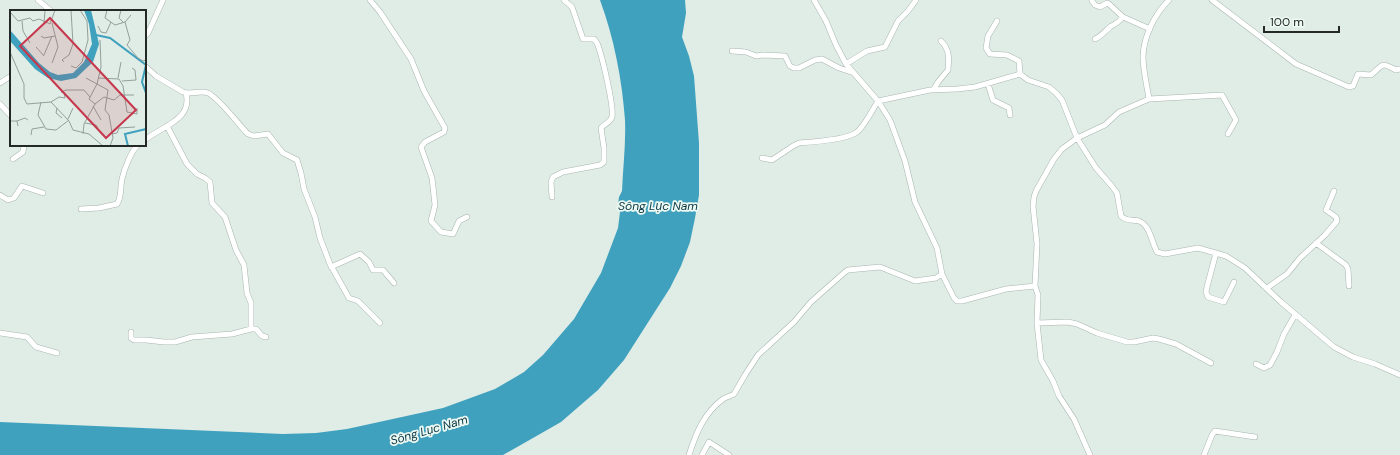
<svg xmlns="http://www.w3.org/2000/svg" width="1400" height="455" viewBox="0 0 1400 455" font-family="'DM Sans',sans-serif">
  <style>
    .water { fill: #40a1bf }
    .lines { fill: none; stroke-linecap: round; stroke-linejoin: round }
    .minor-casing { stroke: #a9b5af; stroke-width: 6 }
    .minor { stroke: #fff; stroke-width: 5 }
    .labels { text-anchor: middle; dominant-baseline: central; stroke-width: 3.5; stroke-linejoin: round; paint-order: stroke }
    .water-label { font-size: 12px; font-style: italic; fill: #0d3946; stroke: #edfaf3 }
    .inset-river { fill: none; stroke: #40a1bf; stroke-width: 2 }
    .inset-road { fill: none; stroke: #949f99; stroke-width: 1 }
    .view { fill: #c7374d; fill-opacity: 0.15; stroke: #c7374d; stroke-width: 2 }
    .inset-edge { fill: none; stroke: #242926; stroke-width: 2 }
  </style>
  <rect width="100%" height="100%" fill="#dfede6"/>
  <path class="water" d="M600,0H685L686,13L682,37L689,56L694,76L699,143V195L695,218L690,242L681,266L670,288L624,360L598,390L561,422L503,455H0V422L283,434L316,433L347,429L443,408L495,389L524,372L543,355L574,319L601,273L618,228L620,212L618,204L619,197L622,191C623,167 626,143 625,120C622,79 614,38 600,0Z"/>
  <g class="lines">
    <g class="minor-casing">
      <path id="minor" d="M38,0L51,11
        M370,0L380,12L411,59L424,91L445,128L444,132L425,142L421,147L432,178L435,205L431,221L441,232L453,234L459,221L467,217
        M814,0L826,21L836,45L846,64L878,101L890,120L905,161L915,202L937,248L942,274L954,298L957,301H962L1006,289L1035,286L1038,295L1037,323L1041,360L1053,381L1059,396L1074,419L1090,455
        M1212,0L1296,64L1349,87L1353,86L1358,74L1371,75C1384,65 1379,61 1396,70L1400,69
        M1092,1L1095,5L1100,7L1107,3L1109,4L1123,17L1150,29
        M997,21L988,36L986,48L990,54L1007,55L1019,61L1020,74
        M145,36L148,33L163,0
        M1095,39C1102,36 1105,31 1110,27C1115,24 1119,22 1123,17
        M732,51L746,52L756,56L763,55L785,56L790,66L794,68H799L815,60L822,59L839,68L851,72
        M846,64L867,51L885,47L898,21L908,11L916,0
        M145,66L156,76L183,92C191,95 200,90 208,93C218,97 239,125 248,134L254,136L268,134L283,153L297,160L301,173L304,189L315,217L320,238L330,264L349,298L358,301L380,323
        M0,83L11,76
        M988,84L993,100L1009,108L1010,115
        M934,89L938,82L948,70C949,59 950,50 941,41
        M1149,99L1222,95L1236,120L1228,134
        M0,104L11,116
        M167,126L187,164L197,174L205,178L210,182L212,203L225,217L236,250L244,265L247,293L251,303V329
        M145,140C162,126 193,120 186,93
        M762,158L772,160L793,146L799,143C813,142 847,140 857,132C863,128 873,109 878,101L930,90L957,89L975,87L1020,74L1028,80L1049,87L1056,93L1062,100L1077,138L1096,168L1111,185L1117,193L1121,216C1127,222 1132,219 1139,221C1150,225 1152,243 1157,252L1165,254L1198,248L1226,256L1245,268L1281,302L1334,347L1353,357L1375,364L1400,375
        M13,159L23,152L24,145
        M0,195L8,200L14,198L22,186L43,193
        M552,197L551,182L553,177L563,172L600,165L604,162V148L601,128C604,124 610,123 612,117C614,106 602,55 597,43L594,39H583L572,7L564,0
        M81,209L99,208L117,204C122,197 120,187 122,179C124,170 131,151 138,145
        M1316,243L1346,265L1348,269L1349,286
        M1216,253L1207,287L1206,292L1208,297L1224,302L1234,282
        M331,267L360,254L369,262L373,270H383L394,283
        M1035,286L1037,244L1033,206L1034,197L1036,191L1054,159L1062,149L1077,138L1105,125L1119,112L1149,99C1147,86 1143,70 1143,56C1144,35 1155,14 1169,0
        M1267,288L1287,274L1300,258L1325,235L1337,221L1336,217L1326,210L1334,191
        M1037,323L1068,322L1077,324L1097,333L1127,342H1134L1153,338L1159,339L1176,344L1211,363
        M131,332V338L134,340H146L164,342H175L192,337L232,334L251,329H256L262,336L266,337
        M0,333L27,337L36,347L57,353
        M1256,364L1264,368L1270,365L1277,352L1284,334L1295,315
        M689,455C696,433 704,413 723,399C726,397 731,396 734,394L745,375L758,355L794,322L811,302L845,272L848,270L880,267L915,281L936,278L942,274
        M702,455L709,442L729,455
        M1204,455L1212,435L1215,431L1255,437"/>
    </g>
    <use href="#minor" class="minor"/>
  </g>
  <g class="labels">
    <g class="water-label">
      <text x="658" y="206">Sông Lục Nam</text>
      <text transform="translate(429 430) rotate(-16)">Sông Lục Nam</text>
    </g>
  </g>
  <g transform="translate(10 10)">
    <rect width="136" height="136" fill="#dfede6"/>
    <path d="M74,0H81L89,34L83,52L66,68L51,71L38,68L25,59L0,31V20L29,53L40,62L48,65L63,63L74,52L82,34L79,14Z" fill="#40a1bf"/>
    <path class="inset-river" d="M86,25L100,28L136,55L132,72L136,83M118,136L115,124L136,119"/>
    <path class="inset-road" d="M97,0L95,8L105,15L115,12L121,5M111,0L109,8L113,12M0,2L8,11L20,8L23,11L29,9L40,14L45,0M12,11L13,21L20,33M115,12L120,30L117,35L128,48L133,51L136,50M34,13L35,1M88,16L91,22L96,23L101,12M31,26L34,28L45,26M26,37L34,46M0,42L14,74V88L17,94L41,92L59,111L63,120L79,124L93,136M34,45L42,26M54,52L52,50L59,45L63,34L61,0M42,53L48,37L42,13M61,56L66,58L72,52L78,30L77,11L70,0M76,68L98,80L95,100L99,105L103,128L100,136M88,68L109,69L113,76L117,102L127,104V98M108,68L111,52M112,71L126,70L125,60L122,58M31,92L28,105L36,119L46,120L59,110M41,92L49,87L55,88L54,82H51L56,80H74L80,87M85,94L94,87L104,90L110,85H124M83,96L91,110M47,98L46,103L52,108M58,109L63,98M0,111H7L8,116M7,111L15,108L18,110M75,113L86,115L88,118M73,124L74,114L85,94L79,89L87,74L91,57L90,30M102,124L107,123L109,118L125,117M21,125L22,119L34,117"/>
    <path class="view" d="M40,8L126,100L96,128L10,36Z"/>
    <rect width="136" height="136" class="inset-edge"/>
  </g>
  <path d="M1264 26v6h75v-6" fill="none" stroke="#242926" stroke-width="2"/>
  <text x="1270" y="26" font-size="12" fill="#242926" stroke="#edfaf3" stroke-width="3" paint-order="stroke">100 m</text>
</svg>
